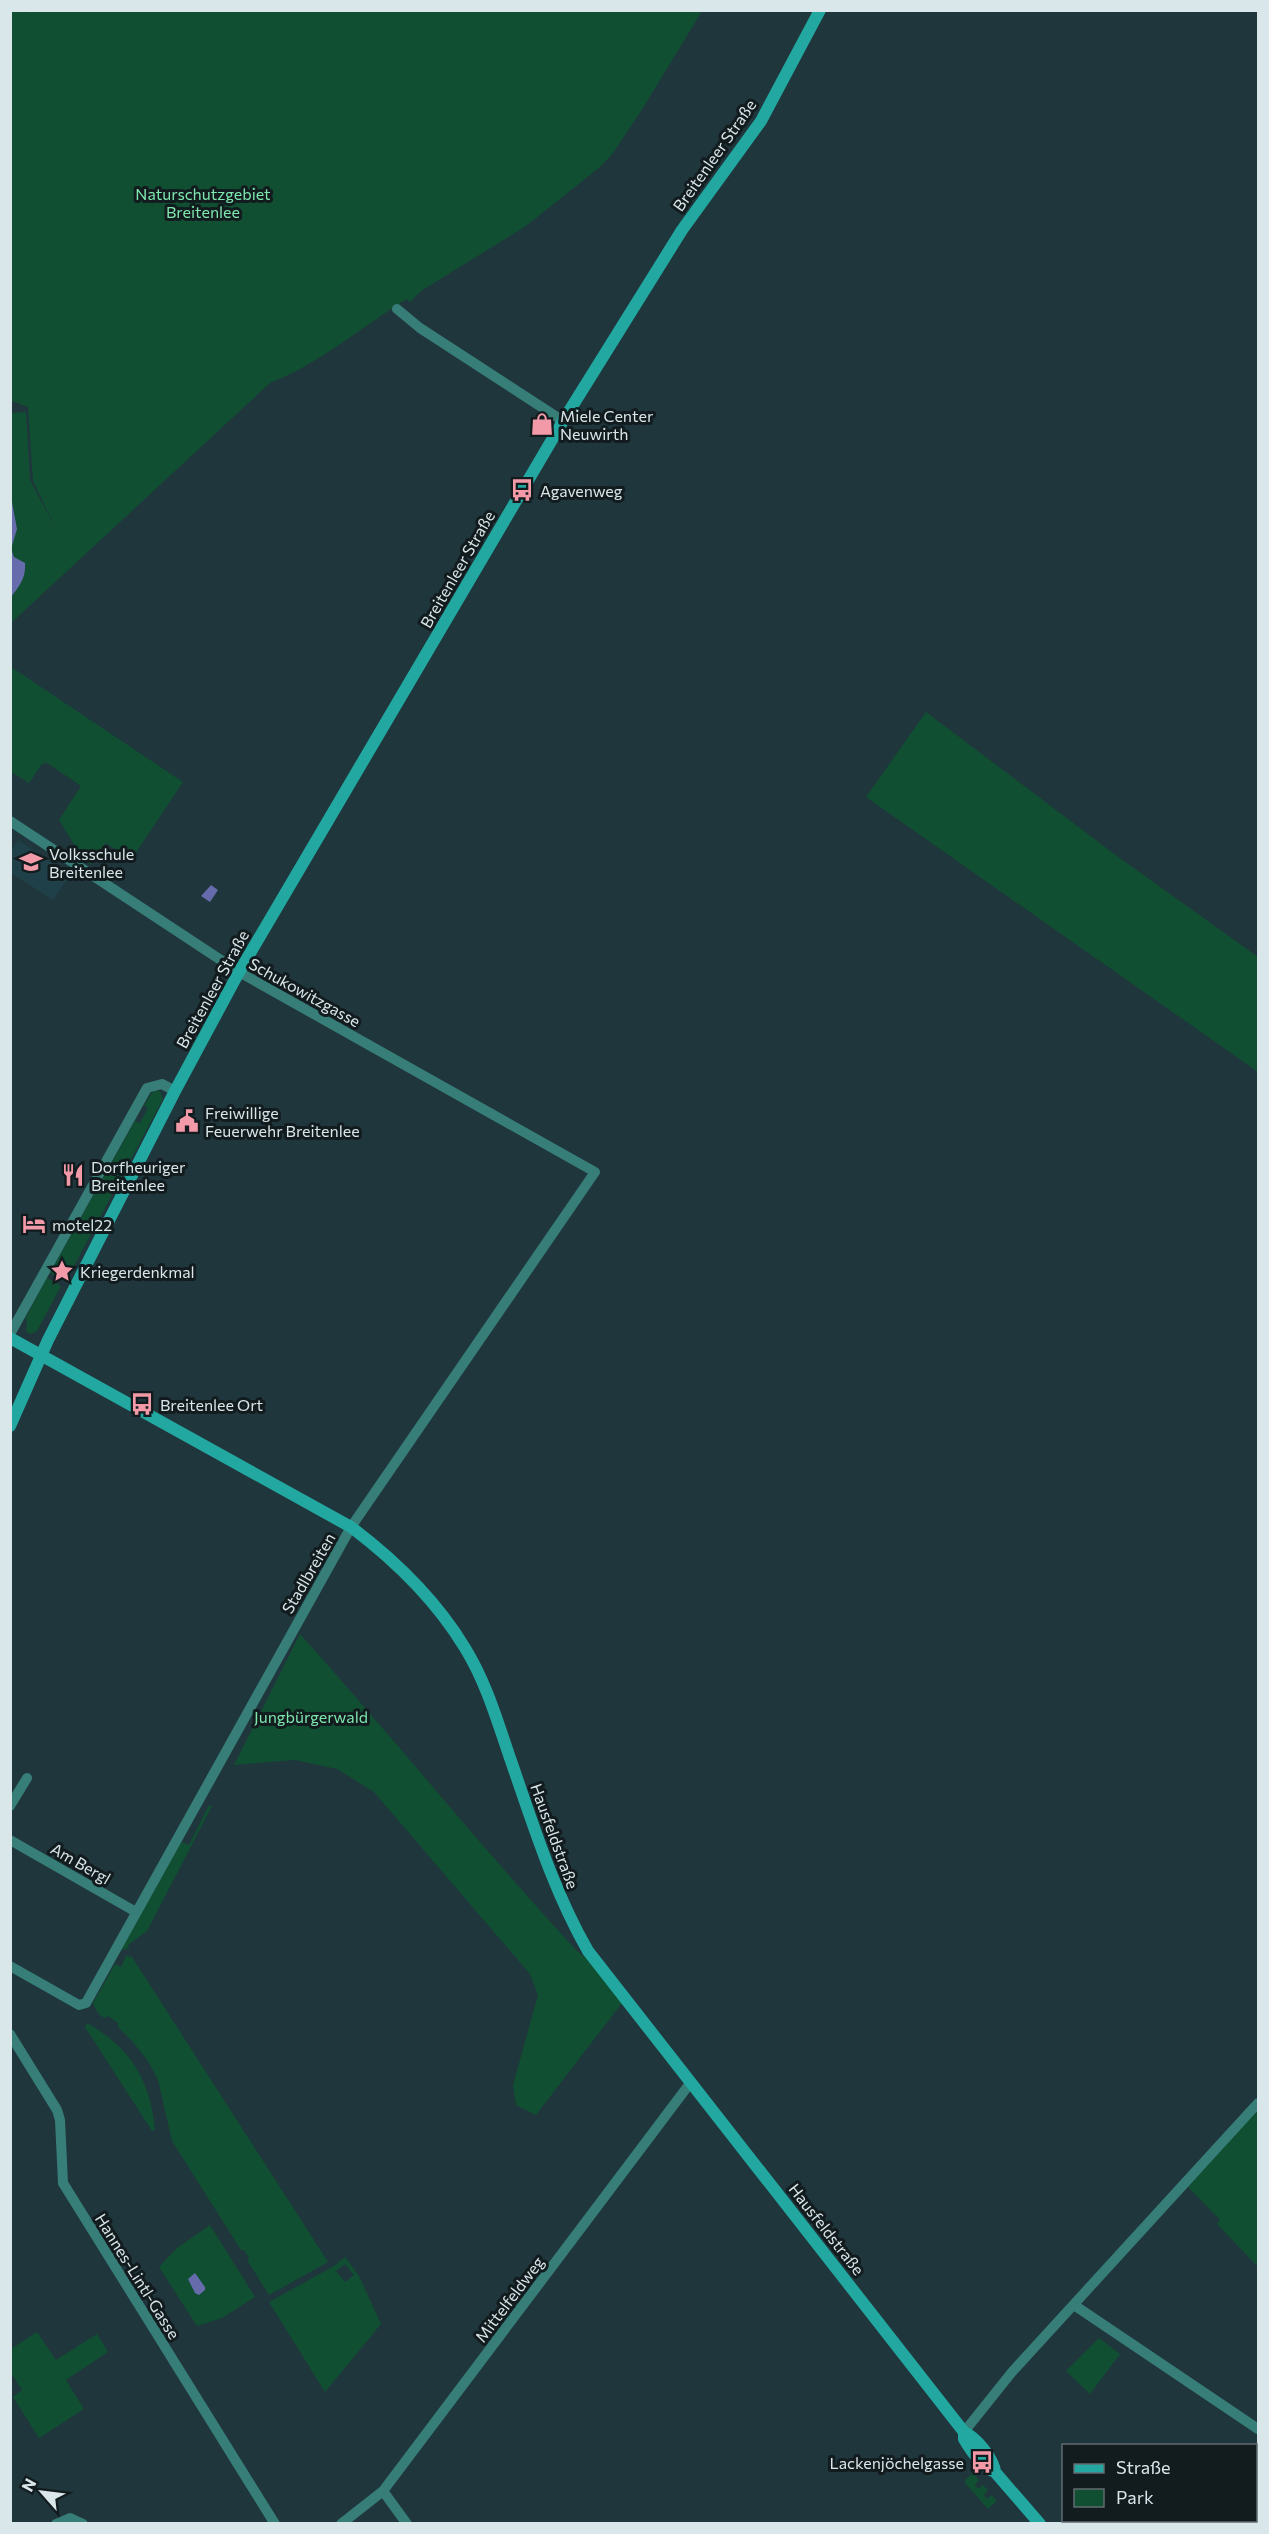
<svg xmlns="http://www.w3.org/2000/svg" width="1269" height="2534" viewBox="0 0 1269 2534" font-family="Commissioner,sans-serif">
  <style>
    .built { fill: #204049 }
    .green { fill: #114f32; fill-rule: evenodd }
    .water { fill: #656bab }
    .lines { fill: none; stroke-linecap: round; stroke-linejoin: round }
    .street { stroke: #377e78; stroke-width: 10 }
    .secondary { stroke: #22a8a0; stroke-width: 12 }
    .labels { text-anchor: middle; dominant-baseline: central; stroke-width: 6; stroke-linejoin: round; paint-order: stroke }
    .street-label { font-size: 16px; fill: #d9e6ea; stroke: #121b1e }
    .park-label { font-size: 16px; fill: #7ee8af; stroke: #121b1e }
    .poi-label { font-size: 16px; fill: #d9e6ea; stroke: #121b1e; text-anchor: start }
  </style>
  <rect width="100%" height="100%" fill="#1f363c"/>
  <path class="built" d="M18,840L70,875L53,900L11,873V851Z"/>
  <path class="green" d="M33,10L702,11L643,108L613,153L600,167L526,226L421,291L410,302L407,299C361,327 321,363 270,383L11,623V413L26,412L30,480L57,531L33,481L28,407L12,401L11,394V11H21L24,13Z
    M11,667L183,782L131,860L106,843L91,865L83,859L59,820L81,786L47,763L42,764L29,783L11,772Z
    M926,712L1117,856L1258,957V1072L866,797Z
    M155,1091H160L163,1099L66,1281L63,1280L66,1270L60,1267L55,1276L50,1273L135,1121L140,1123L148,1108L144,1106L151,1094Z
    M47,1278L61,1286L37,1331L31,1334L26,1331L27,1320L25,1319Z
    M300,1634C395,1739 482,1849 578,1952L589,1960L622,2003L536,2115L516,2105L513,2085L538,1995L530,1974L374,1792L337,1769L295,1760L234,1765Z
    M209,1805L212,1806L147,1931L128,1945L129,1948L121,1950L181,1842L189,1845Z
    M126,1956L132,1957L328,2262L269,2295L247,2260L249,2258L244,2250H241L172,2141L158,2080L148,2061L132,2041L118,2027V2023L108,2016L105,2018C98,2015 96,2010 93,2003L115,1964L121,1967Z
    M87,2023C130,2047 151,2081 155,2130L152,2131L85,2027Z
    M1258,2108V2267L1217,2224L1220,2220L1188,2187Z
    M210,2225L255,2297L222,2318L197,2326L159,2267L177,2248Z
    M345,2257L359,2276L381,2324L325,2392L269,2302L334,2266ZM345,2264L354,2275L345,2282L336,2271Z
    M37,2332L56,2360L97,2334L108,2352L66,2380L84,2409L39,2438L13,2397L22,2390L11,2373V2349Z
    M1099,2338L1120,2354L1090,2394L1066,2371Z
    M973,2473L979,2480L975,2485L978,2489L983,2485L988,2490L984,2495L987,2499L992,2495L997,2501L988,2509L965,2483V2480Z"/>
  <path class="water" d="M10,491L17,529L11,549L14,557L25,563C26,578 20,585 11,597Z
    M211,885L218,890L210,902L201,896Z
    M195,2273L205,2287V2290L199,2295L195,2293L188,2279Z"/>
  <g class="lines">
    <path class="street" d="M397,309L420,328L563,421
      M10,821L239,972L595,1172L351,1527L86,2003L79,2005L10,1966
      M10,1334L147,1088L162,1084L175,1091
      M10,1806L27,1778
      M10,1840L136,1912
      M10,2034L57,2110L60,2120L63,2183L275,2524
      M1074,2305L1258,2429
      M964,2432L1012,2372L1258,2103
      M383,2491L407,2524
      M56,2524L70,2518L83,2524
      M341,2524L383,2491L691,2082"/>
    <path class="secondary" d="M10,1338L351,1527C396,1561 436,1600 465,1648C486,1682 497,1720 510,1758C533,1824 553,1890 588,1951L964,2432C976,2437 994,2459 995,2472
      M10,1426L48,1340L175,1091L239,972L563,421L682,230L761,121L820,10
      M964,2432V2439C971,2451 982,2467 995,2472L1040,2524"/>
  </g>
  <defs>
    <g id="shop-bare" transform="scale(1.8)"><path d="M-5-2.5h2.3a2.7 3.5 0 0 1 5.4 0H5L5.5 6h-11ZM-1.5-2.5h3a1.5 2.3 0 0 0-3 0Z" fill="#f39aa9" stroke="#121b1e" stroke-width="2.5" paint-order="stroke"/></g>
    <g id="bus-bare" transform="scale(1.8)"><path d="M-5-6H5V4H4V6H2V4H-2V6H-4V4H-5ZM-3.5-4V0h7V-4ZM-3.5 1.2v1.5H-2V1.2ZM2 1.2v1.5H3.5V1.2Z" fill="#f39aa9" stroke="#121b1e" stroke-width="2.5" paint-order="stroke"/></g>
    <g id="school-bare" transform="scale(1.8)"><path d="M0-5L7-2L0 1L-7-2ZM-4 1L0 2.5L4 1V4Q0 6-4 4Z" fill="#f39aa9" stroke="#121b1e" stroke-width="2.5" paint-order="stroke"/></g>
    <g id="civic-bare" transform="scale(1.8)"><path d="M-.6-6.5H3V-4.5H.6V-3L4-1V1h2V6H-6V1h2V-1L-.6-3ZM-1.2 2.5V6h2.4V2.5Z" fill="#f39aa9" stroke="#121b1e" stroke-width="2.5" paint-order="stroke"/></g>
    <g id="restaurant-bare" transform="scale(1.8)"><path d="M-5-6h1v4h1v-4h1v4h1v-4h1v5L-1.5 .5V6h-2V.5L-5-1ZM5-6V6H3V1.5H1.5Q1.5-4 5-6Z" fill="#f39aa9" stroke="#121b1e" stroke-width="2.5" paint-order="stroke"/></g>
    <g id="hotel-bare" transform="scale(1.8)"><path d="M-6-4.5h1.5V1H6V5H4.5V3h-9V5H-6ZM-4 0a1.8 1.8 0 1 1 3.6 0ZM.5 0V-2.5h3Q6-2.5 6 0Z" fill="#f39aa9" stroke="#121b1e" stroke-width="2.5" paint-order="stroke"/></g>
    <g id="sight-bare" transform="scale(1.8)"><path d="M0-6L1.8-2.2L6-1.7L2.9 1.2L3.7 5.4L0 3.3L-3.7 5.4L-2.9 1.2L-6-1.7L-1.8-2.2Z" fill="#f39aa9" stroke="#121b1e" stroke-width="2.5" paint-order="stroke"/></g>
  </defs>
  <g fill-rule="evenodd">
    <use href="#shop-bare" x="542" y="424"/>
    <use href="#bus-bare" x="522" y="490"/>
    <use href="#school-bare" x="31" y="862"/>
    <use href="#civic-bare" x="187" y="1121"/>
    <use href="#restaurant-bare" x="73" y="1175"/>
    <use href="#hotel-bare" x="34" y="1224"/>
    <use href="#sight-bare" x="62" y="1271"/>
    <use href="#bus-bare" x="142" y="1404"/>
    <use href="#bus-bare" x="982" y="2462"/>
  </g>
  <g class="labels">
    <g class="street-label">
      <text transform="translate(714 155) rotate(-55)">Breitenleer Straße</text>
      <text transform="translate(457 569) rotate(-60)">Breitenleer Straße</text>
      <text transform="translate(212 989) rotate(-61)">Breitenleer Straße</text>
      <text transform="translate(305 992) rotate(29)">Schukowitzgasse</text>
      <text transform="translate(308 1573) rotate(-60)">Stadlbreiten</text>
      <text transform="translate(555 1836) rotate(70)">Hausfeldstraße</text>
      <text transform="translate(81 1863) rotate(30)">Am Bergl</text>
      <text transform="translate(827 2229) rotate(52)">Hausfeldstraße</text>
      <text transform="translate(138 2276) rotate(58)">Hannes-Lintl-Gasse</text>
      <text transform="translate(509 2299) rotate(-53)">Mittelfeldweg</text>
    </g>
    <g class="park-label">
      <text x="203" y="193">Naturschutzgebiet<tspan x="203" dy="18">Breitenlee</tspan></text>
      <text x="311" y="1716">Jungbürgerwald</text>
    </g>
    <g class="poi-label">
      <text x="560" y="415">Miele Center<tspan x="560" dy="18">Neuwirth</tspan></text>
      <text x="540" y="490">Agavenweg</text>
      <text x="49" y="853">Volksschule<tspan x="49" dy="18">Breitenlee</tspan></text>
      <text x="205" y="1112">Freiwillige<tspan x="205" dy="18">Feuerwehr Breitenlee</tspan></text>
      <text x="91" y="1166">Dorfheuriger<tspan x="91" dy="18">Breitenlee</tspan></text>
      <text x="52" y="1224">motel22</text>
      <text x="80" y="1271">Kriegerdenkmal</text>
      <text x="160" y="1404">Breitenlee Ort</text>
      <text x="964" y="2462" text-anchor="end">Lackenjöchelgasse</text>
    </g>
  </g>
  <rect width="1269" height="2534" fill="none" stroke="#d9e6ea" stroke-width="24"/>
  <rect x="1062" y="2444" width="195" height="78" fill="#121b1e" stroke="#626c70" stroke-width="1.5"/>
  <rect x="1074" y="2464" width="30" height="9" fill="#22a8a0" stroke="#626c70" stroke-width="1.5"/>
  <text x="1116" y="2474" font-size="18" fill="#d9e6ea">Straße</text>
  <rect x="1074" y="2489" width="30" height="18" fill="#114f32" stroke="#626c70" stroke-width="1.5"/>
  <text x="1116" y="2504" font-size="18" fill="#d9e6ea">Park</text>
  <g transform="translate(42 2492) rotate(298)" stroke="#121b1e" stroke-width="4.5" paint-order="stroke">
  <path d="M0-4.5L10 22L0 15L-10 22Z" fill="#d9e6ea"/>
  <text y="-9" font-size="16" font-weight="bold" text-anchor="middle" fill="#d9e6ea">N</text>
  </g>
</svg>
